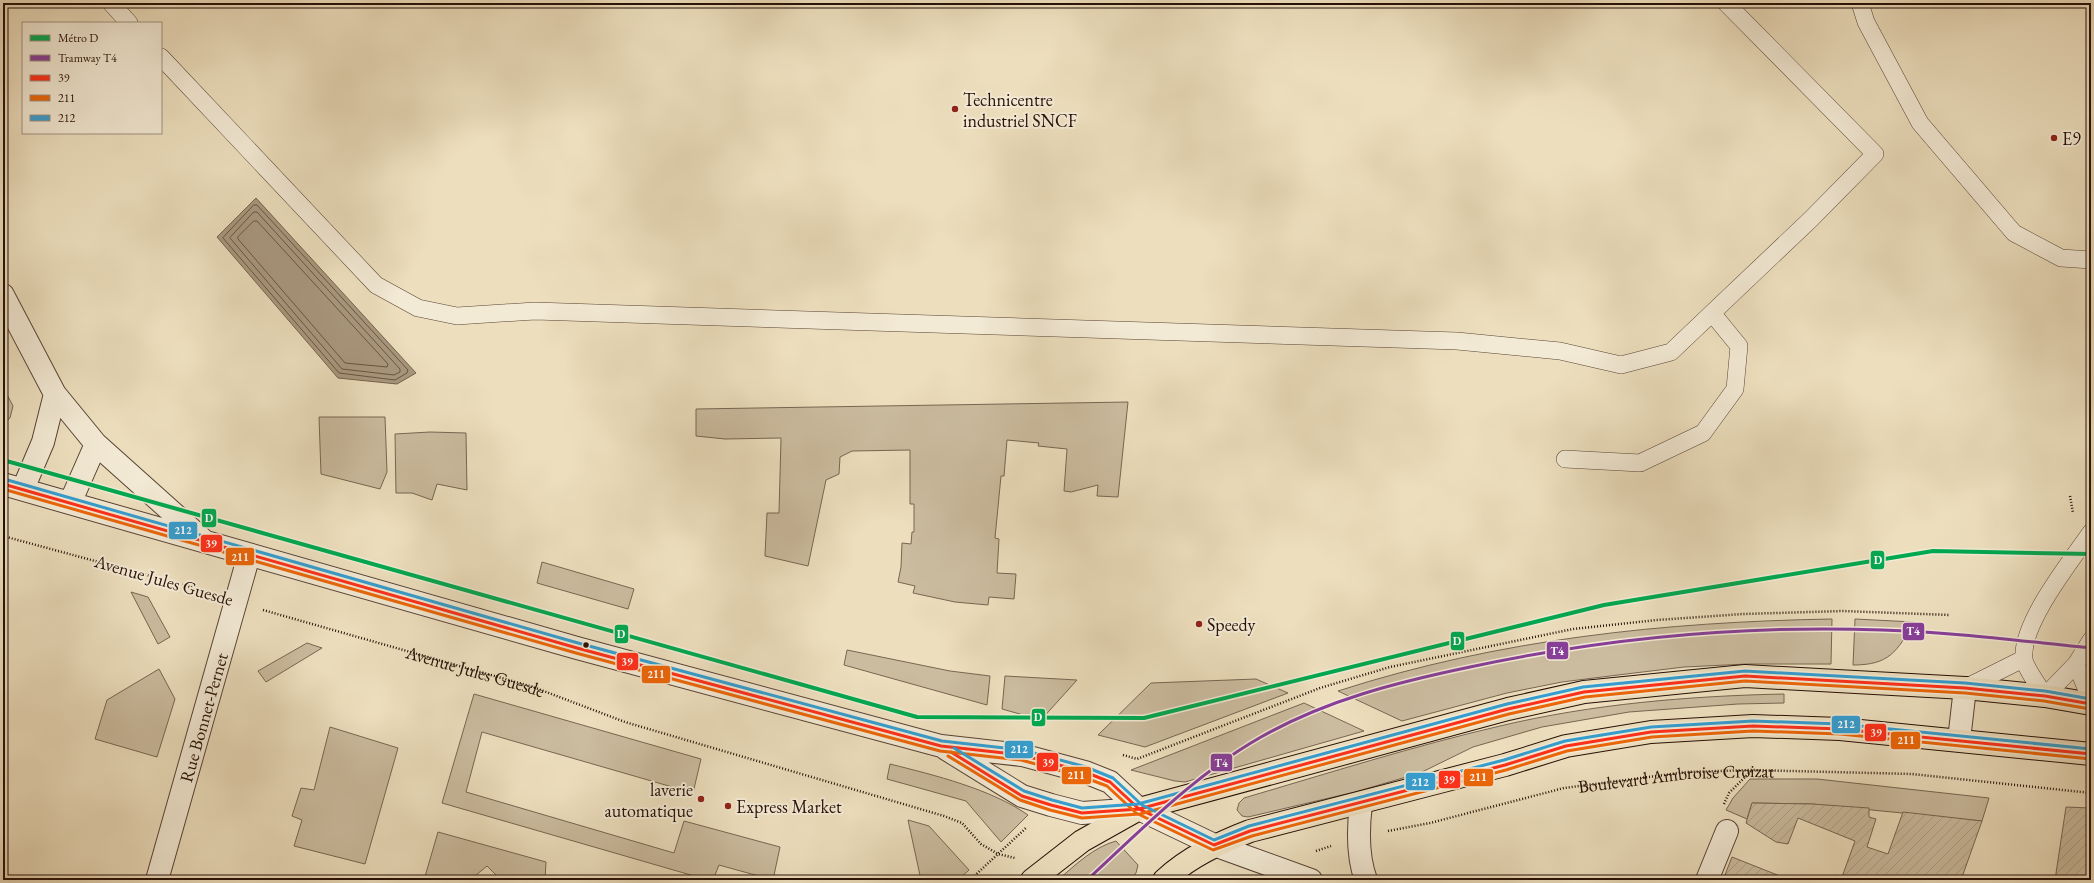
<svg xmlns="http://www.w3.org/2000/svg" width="2094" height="883" viewBox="0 0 2094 883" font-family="'EB Garamond',serif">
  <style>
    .green { fill: #cbbc9f; stroke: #786652 }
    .garden { fill: url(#garden-furrows); stroke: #786652 }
    .water { fill: #a9987f; stroke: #75614f }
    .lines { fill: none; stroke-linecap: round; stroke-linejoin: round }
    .shore { stroke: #685442; stroke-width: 1 }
    .service-casing { stroke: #584334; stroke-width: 18 }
    .minor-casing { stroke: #584334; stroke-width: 24 }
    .tertiary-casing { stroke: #584334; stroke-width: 24 }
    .primary-casing { stroke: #260f06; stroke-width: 24 }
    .path { stroke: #260f06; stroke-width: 2.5; stroke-dasharray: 1 2; stroke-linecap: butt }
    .service { stroke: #f3ead5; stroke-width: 17 }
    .minor { stroke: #f3ead5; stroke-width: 22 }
    .tertiary { stroke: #f3ead5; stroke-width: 22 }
    .primary { stroke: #eddfbe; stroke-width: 22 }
    .bus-1-casing { stroke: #f3ead5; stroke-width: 6 }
    .bus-2-casing { stroke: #f3ead5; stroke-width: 6 }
    .bus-3-casing { stroke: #f3ead5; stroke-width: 6 }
    .bus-1 { stroke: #ff301a; stroke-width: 3 }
    .bus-2 { stroke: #ec6608; stroke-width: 3 }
    .bus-3 { stroke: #359ed0; stroke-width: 3 }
    .tram-1-casing { stroke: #f3ead5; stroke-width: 6 }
    .tram-1 { stroke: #873f98; stroke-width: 3 }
    .metro-1-casing { stroke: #f3ead5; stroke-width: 7 }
    .metro-1 { stroke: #00a950; stroke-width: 4 }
    .poi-dot { fill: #8f2418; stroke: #f3ead5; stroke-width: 1.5 }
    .bus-dot { fill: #260f06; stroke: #f3ead5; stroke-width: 1.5 }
    .labels { text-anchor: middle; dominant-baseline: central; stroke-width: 4; stroke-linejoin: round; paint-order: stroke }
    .poi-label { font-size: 18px; fill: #260f06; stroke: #f3ead5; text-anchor: start }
    .street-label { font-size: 18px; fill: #260f06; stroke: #f3ead5 }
    .line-badge { stroke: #f3ead5; stroke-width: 1.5 }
    .badge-label { font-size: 11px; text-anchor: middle; font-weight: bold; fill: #fff }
  </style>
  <defs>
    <pattern id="garden-furrows" width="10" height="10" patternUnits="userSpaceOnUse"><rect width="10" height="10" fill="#cbbc9f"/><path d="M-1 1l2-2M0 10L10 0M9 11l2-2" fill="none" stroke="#aea087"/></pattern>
  </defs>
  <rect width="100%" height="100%" fill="#eddfbe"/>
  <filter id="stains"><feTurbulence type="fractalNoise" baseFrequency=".005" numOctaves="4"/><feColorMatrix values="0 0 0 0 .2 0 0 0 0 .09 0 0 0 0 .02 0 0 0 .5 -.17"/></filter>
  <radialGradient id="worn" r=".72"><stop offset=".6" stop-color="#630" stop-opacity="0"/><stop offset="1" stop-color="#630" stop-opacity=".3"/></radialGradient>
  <path class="green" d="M3,387L13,406L10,418L3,424Z
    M1128,402L1118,497L1097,496L1098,485L1071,492L1064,491L1067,449L1038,446L1039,443L1007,440L1004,476H1001L995,538L999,539L997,573L1016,574L1014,599L989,597L988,605L955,602L913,593L915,586L898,582L901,567L902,543L911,544L912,532H914V504H910V450L852,451L840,457L839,474L826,480L808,566L765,556L767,513H779L781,438L725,439L696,436V409Z
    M319,417H385L387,472L380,489L321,474Z
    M430,432L466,433L467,490L437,484L432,500L412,493H396L395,434Z
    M542,562L634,589L628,609L537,583Z
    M131,592L148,597L170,637L158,644Z
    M1832,619L1831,664H1747L1684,667L1618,675L1562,682L1507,693L1402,721L1338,691C1499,639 1664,622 1832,619Z
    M1855,619L1914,622C1897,652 1889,665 1853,665Z
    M307,643L322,648L266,682L258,671Z
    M847,650L950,671L990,676L987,705L844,665Z
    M159,669L175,699L157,757L95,739L107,700Z
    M1005,676L1077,680L1041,720L1002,709Z
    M1256,679L1288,693L1145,747L1098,735L1151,683Z
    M474,694L701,759L693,793L482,732L466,792L674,853L684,821L780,847L773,880L719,865L713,880H708L442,803Z
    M1784,694V703L1738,704L1629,712L1542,727L1473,747L1420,773L1355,792L1248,817L1242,816L1237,810L1239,803L1244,798C1329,773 1414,746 1500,726C1593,704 1688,696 1784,694Z
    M1304,703L1364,731L1185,782L1175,781L1131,770Z
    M330,727L398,748L365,864L294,846L302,820L292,816L301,788L314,790Z
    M890,764C934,775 991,789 1028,815L1001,842L966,801L887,779Z
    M1750,779H1817L1989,798L1982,821L1812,804L1752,803L1747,819L1726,810L1733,798Z
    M908,820L929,826L969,870L958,880H921Z
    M438,832L546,862L545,880H501L487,866L470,880H424Z
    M1116,841L1138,865L1136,873L1130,880H1058C1075,865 1094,847 1116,841Z"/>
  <path class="garden" d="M1752,803L1812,804L1869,808V817L1876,819L1867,847L1888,854L1903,812L1982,821L1961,880H1834L1836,875L1842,877L1855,841L1798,818L1788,844L1776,842L1746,823Z
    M2066,807L2091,808V880H2055Z
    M1732,857L1790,880H1723Z"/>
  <path class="water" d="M256,198L416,373L397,384L338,378L217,237Z"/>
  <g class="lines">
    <path class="shore" d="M254,205H257L408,370L407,373L395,380L339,373L223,238Z
      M254,212H257L400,369V372L394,375L342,369L230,238Z
      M254,221H257L388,364L387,367L345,363L238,239V237Z"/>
    <g class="service-casing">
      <path id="service" d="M111,3L129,23
        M1860,3L1866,22L1920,123L2014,233L2061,258L2091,260
        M161,57L376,285L418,308L457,316L535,311L1457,341L1560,351L1621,365L1671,352L1712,313
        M1565,459L1640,463L1703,433L1735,389L1739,346L1712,313L1811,219L1875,154L1726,3
        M2091,532C2071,561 2021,623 2024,658C2024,666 2040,688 2045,696L2076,664L2091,640
        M2076,664L2091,700
        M1965,688L2023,659"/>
    </g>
    <g class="minor-casing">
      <g id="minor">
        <path d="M1361,804C1358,828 1357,856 1366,880"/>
        <path d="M1214,845L1311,880"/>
        <path id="s3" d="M157,880L249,555"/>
        <path d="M1707,880L1727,831"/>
      </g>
    </g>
    <g class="tertiary-casing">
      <path id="tertiary" d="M3,295L55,394L96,444L201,538
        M3,484L577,648L941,746L1022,755L1085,772L1110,782L1139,809L1214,845
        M23,489L43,442L55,394
        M70,503L96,444
        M1959,740L1965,688
        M946,749L1022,796L1051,805L1082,813L1139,809"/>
    </g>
    <g class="primary-casing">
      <path id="primary" d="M1032,880L1082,841L1139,809L1508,709L1584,692L1745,676L1965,688L2045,696L2091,704
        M1164,880C1189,857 1219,843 1250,831L1505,765L1566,746L1651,732L1753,726L1840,729L2091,754"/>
    </g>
    <g class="path">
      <path d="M2070,496L2073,513"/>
      <path d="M3,536L209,592"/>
      <path d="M2091,592V591"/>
      <path id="s1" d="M263,610L533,687L625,722L944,816L962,823L981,844L998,854L1015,858"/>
      <path d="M1123,755L1137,759L1320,688L1390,667L1573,629L1657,620L1743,614L1843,611L1950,615"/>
      <path d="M1724,804L1729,793L1751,771"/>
      <path id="s2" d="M1388,831L1430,823L1564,788L1687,772L1751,770L1912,774L2091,793"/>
      <path d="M1316,851L1331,846"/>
      <path d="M970,880L1027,827"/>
    </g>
    <use href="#service" class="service"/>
    <use href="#minor" class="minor"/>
    <use href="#tertiary" class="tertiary"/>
    <use href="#primary" class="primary"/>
    <g class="bus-1-casing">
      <path id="bus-1" d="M3,484L577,648L941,746L1022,755L1085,772L1110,782L1139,809L1214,845L1250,831L1505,765L1566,746L1651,732L1753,726L1840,729L2091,754
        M951,752L1022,796L1051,805L1082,813L1139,809L1508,709L1584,692L1745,676L1965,688L2045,696L2091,704"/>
    </g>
    <g class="bus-2-casing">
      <path id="bus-2" d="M3,489L576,653L940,751L1021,760L1083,777L1107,786L1136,813L1213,850L1252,836L1506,770L1567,751L1652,737L1753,731L1840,734L2091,759
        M948,756L1020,800L1050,810L1082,818L1140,814L1509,714L1585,697L1745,681L1965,693L2044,701L2090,709"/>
    </g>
    <g class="bus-3-casing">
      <path id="bus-3" d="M4,479L578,643L942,741L1023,750L1086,767L1113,778L1142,805L1214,840L1249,826L1504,760L1565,741L1651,727L1753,721L1840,724L2091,749
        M954,748L1024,791L1052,800L1082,808L1138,804L1507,704L1583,687L1745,671L1965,683L2045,691L2091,699"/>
    </g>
    <use href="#bus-1" class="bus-1"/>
    <use href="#bus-2" class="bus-2"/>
    <use href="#bus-3" class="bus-3"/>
    <g class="tram-1-casing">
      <path id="tram-1" d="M1087,880C1142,829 1196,774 1261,737C1326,700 1398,682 1470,667C1606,638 1743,625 1882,630C1952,632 2021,641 2091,648"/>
    </g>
    <use href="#tram-1" class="tram-1"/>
    <g class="metro-1-casing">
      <path id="metro-1" d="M3,460L917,717L1144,718L1604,605L1933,551L2091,554"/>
    </g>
    <use href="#metro-1" class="metro-1"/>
  </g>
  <g class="poi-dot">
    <circle cx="955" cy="109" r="4"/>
    <circle cx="2054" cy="138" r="4"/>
    <circle cx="1199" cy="624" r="4"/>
    <circle cx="701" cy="799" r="4"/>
    <circle cx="728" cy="806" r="4"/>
  </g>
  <circle class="bus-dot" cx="586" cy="645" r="3.5"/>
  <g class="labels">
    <g class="poi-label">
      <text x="963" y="99">Technicentre<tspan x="963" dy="21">industriel SNCF</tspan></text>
      <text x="2062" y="138">E9</text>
      <text x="1207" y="624">Speedy</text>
      <text x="693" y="789" text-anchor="end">laverie<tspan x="693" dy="21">automatique</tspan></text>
      <text x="736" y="806">Express Market</text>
    </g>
    <g class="street-label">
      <text transform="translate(164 580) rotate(16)">Avenue Jules Guesde</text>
      <text stroke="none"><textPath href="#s1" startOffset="221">Avenue Jules Guesde</textPath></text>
      <text stroke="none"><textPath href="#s3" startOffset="169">Rue Bonnet-Pernet</textPath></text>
      <text stroke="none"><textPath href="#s2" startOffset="294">Boulevard Ambroise Croizat</textPath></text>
    </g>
  </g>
  <g class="line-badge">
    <rect x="201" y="508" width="16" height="20" rx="4" fill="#00a950"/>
    <rect x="168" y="521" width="30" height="19" rx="4" fill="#359ed0"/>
    <rect x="200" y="534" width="23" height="19" rx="4" fill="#ff301a"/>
    <rect x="225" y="547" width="30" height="19" rx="4" fill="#ec6608"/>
    <rect x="1870" y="550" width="15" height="20" rx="4" fill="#00a950"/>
    <rect x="1902" y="622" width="23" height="19" rx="4" fill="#873f98"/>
    <rect x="614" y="624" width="15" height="20" rx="4" fill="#00a950"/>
    <rect x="1450" y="631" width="15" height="20" rx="4" fill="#00a950"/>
    <rect x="1546" y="641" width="23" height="19" rx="4" fill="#873f98"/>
    <rect x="616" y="652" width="23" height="19" rx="4" fill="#ff301a"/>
    <rect x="641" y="665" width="30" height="19" rx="4" fill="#ec6608"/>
    <rect x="1031" y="708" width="15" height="19" rx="4" fill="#00a950"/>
    <rect x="1831" y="715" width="30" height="19" rx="4" fill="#359ed0"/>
    <rect x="1864" y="723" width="23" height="19" rx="4" fill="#ff301a"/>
    <rect x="1890" y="731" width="31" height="19" rx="4" fill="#ec6608"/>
    <rect x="1004" y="740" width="30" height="19" rx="4" fill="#359ed0"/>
    <rect x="1036" y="752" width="23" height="20" rx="4" fill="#ff301a"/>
    <rect x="1210" y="753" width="23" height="19" rx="4" fill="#873f98"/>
    <rect x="1061" y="766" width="31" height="19" rx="4" fill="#ec6608"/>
    <rect x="1463" y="768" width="31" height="19" rx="4" fill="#ec6608"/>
    <rect x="1438" y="770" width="23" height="19" rx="4" fill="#ff301a"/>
    <rect x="1405" y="772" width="31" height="19" rx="4" fill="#359ed0"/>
  </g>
  <g class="badge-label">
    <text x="209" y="522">D</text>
    <text x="183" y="534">212</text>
    <text x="211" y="547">39</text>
    <text x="240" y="561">211</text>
    <text x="1878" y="564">D</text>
    <text x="1913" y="635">T4</text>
    <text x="621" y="638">D</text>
    <text x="1457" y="645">D</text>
    <text x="1557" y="655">T4</text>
    <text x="627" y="665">39</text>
    <text x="656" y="678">211</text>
    <text x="1038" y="721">D</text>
    <text x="1846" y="728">212</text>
    <text x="1876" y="736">39</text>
    <text x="1906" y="744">211</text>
    <text x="1019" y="753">212</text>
    <text x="1048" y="766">39</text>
    <text x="1221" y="767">T4</text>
    <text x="1076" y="779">211</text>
    <text x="1478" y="781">211</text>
    <text x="1449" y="783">39</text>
    <text x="1420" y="786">212</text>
  </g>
  <rect width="2094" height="883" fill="none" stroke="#eddfbe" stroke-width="16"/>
  <rect x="4" y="4" width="2086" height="875" fill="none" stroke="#260f06" stroke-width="2"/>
  <rect x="8" y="8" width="2078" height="867" fill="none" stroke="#260f06"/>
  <rect x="22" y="22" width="140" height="112" fill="#f3ead5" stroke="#a19282"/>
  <rect x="30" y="35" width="20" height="6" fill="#00a950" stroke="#a19282"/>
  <text x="58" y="42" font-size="12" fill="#260f06">Métro D</text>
  <rect x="30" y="55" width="20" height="6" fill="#873f98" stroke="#a19282"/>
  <text x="58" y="62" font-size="12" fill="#260f06">Tramway T4</text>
  <rect x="30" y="75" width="20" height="6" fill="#ff301a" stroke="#a19282"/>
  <text x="58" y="82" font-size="12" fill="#260f06">39</text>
  <rect x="30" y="95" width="20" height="6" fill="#ec6608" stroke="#a19282"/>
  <text x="58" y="102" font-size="12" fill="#260f06">211</text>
  <rect x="30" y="115" width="20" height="6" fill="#359ed0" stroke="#a19282"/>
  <text x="58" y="122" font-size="12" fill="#260f06">212</text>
  <rect width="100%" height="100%" filter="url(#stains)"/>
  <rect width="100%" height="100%" fill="url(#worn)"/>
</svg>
